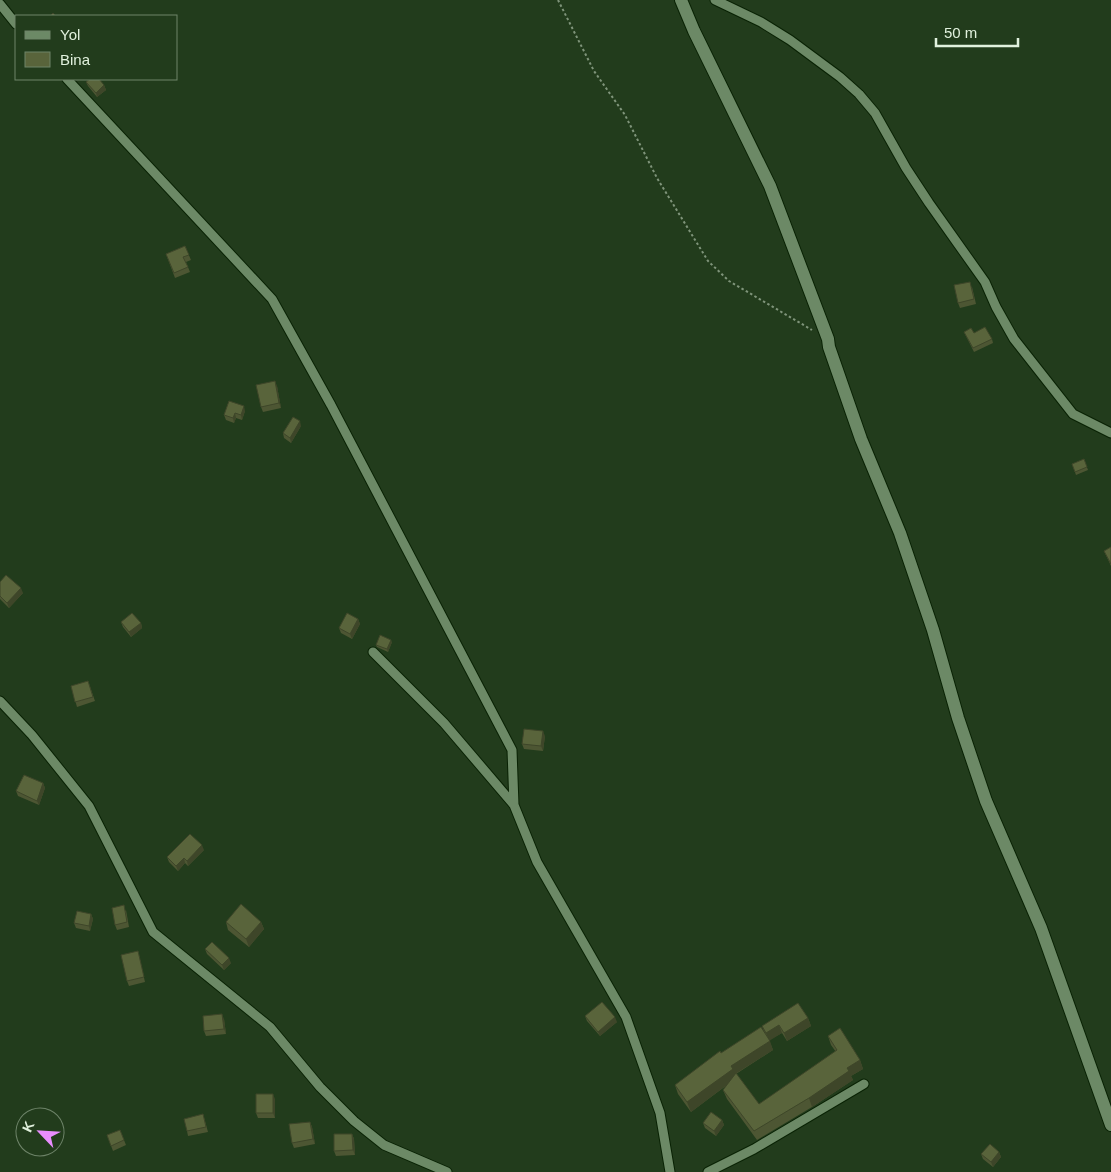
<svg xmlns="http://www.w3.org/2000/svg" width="1111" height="1172" viewBox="0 0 1111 1172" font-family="Helvetica,sans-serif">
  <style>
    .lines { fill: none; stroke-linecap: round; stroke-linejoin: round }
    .street-casing { stroke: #092204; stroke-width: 11 }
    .secondary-casing { stroke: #092204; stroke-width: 14 }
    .path { stroke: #7f947a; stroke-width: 2; stroke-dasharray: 2.5 2.5; stroke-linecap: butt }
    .street { stroke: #6c8966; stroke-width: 9 }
    .secondary { stroke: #6c8966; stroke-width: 12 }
    .wall { fill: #4d5633 }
    .shaded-wall { fill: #3e4629 }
    .building { fill: #59643b; stroke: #3e4629 }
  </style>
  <rect width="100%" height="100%" fill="#223c1c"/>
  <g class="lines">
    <g class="street-casing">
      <path id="street" d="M715,0L761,22L790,40L840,77L859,94L875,113L906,168L929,203L985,282L996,307L1014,339L1073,414L1111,433
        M0,4L16,24
        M67,79L272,299L331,405L512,750L514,805L537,862L626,1017L660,1113L670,1172
        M373,652L444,723L514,805
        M0,701L32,735L89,806L153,932L270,1027L320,1087L354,1121L384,1145L447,1172
        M708,1172L754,1149L864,1084"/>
    </g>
    <g class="secondary-casing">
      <path id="secondary" d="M681,0L694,31L770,186L828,339L829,347L861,439L900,533L933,630L958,718L986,801L1041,928L1111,1125"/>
    </g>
    <path class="path" d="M558,0L594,71L625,115L657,178L708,261L729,281L812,330"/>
    <use href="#street" class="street"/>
    <use href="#secondary" class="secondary"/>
  </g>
  <path class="wall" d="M86,82L104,85L106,90L97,97L88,86Z
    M185,246L191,260L186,262L190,272L175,278L166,254Z
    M972,287L976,304L960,308L958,303Z
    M964,332L992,339L993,343L974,352Z
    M277,386L281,408L263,412L261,407Z
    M229,401L245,411L242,420L236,418L234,423L226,420L224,415Z
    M301,426L291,443L284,438L283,433Z
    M1084,459L1088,470L1076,475L1072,464Z
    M1111,547V566L1104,551Z
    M0,582L23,593L9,608L0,599Z
    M358,619L360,624L352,639L341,633L339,628Z
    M121,622L141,623L142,628L131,637L123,627Z
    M392,642L388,652L377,647L376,645Z
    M88,681L95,701L77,707L71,686Z
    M545,736L543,751L524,749L522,744Z
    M43,783L45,788L39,805L18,796L16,791Z
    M204,850L188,866L185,863L178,871L169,862L167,857Z
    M126,910L129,927L117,930L115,925Z
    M91,914L93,919L90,931L76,928L74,923Z
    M226,922H261L264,929L249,947L228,930Z
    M205,949L231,963L224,970L207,954Z
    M138,951L145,982L129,986L127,981Z
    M585,1016L617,1022L600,1036L587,1021Z
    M808,1018L811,1026L787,1041L782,1033L769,1040L773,1050L736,1074L759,1104L836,1052L831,1045L828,1036L860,1060L863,1069L851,1076L853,1080L812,1107L757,1140L727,1099L723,1090L727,1085L691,1112L678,1094L675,1085L721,1053L764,1032L762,1026Z
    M224,1019L226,1034L206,1036L204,1031Z
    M275,1099V1118H258L256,1113Z
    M203,1114L208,1132L188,1136L187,1131Z
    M722,1120L724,1125L716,1136L705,1128L703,1123Z
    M310,1122L312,1127L315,1144L294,1148L292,1143Z
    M120,1130L126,1145L113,1151L107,1135Z
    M352,1134L354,1139L355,1155L336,1156L334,1151Z
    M999,1152L1001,1157L993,1167L983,1159L981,1154Z"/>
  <path class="shaded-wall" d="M104,85L106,90L97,97L96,93Z
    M275,381L277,386L281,408L279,403Z
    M244,406L245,411L242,420L241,415Z
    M235,413L236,418L234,423L233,418Z
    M300,421L301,426L291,443L290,438Z
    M21,588L23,593L9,608L7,603Z
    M358,619L360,624L352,639L350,634Z
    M141,623L142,628L131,637L129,632Z
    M391,640L392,642L388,652L387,649Z
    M543,731L545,736L543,751L541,746Z
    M43,783L45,788L39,805L37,801Z
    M202,845L204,850L188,866L187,861Z
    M184,858L185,863L178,871L176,866Z
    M91,914L93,919L90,931L89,926Z
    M261,922L264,929L249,947L246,939Z
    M229,958L231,963L224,970L222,965Z
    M222,1014L224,1019L226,1034L224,1029Z
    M615,1017L617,1022L600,1036L598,1032Z
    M808,1018L811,1026L787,1041L784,1033Z
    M779,1025L782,1033L769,1041L766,1033Z
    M770,1041L773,1050L735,1074L736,1078L691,1112L687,1102L731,1066Z
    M860,1060L863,1069L851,1076L853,1080L812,1107L809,1098L847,1068Z
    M273,1094L275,1099V1118L273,1113Z
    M722,1120L724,1125L716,1136L714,1131Z
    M310,1122L312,1127L315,1144L313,1139Z
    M352,1134L354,1139L355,1155L353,1150Z
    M999,1152L1001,1157L993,1167L991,1162Z"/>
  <path class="building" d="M53,13L56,16H50Z
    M90,79H99L104,85L96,93L86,82Z
    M185,246L189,255L183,257L188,267L174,273L166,254Z
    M970,282L974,299L958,303L954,285Z
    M985,327L992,339L973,348L964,332L971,328L974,333Z
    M275,381L279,403L261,407L256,385Z
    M229,401L244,406L241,415L235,413L233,418L224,415Z
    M293,417L300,421L290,438L283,433Z
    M1084,459L1087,467L1075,472L1072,464Z
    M1111,547V564L1104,551Z
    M6,575L21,588L7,603L0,596V582Z
    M132,613L141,623L129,632L121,622Z
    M347,613L358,619L350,634L339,628Z
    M380,635L391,640L387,649L376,645Z
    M88,681L93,697L75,702L71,686Z
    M524,729L543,731L541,746L522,744Z
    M24,775L43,783L37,801L16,791Z
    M190,834L202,845L187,861L184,858L176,866L167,857Z
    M241,904L261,922L246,939L226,922Z
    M124,905L127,922L115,925L112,908Z
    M77,911L91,914L89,926L74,923Z
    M212,942L229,958L222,965L205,949Z
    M138,951L144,977L127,981L121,955Z
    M602,1002L615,1017L598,1032L585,1016Z
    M798,1003L808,1018L784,1033L779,1025L766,1033L762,1026Z
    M222,1014L224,1029L204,1031L203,1016Z
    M761,1027L770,1041L731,1066L733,1069L687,1102L675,1085L720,1051L721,1053Z
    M840,1028L860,1060L847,1068L849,1071L809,1098L754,1131L723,1090L736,1073L759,1104L837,1050L828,1036Z
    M256,1094H273V1113H256Z
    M711,1112L722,1120L714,1131L703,1123Z
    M203,1114L206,1127L187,1131L184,1119Z
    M310,1122L313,1139L292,1143L289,1124Z
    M120,1130L124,1140L111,1146L107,1135Z
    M334,1134H352L353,1150L334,1151Z
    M990,1144L999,1152L991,1162L981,1154Z"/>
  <rect x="15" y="15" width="162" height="65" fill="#223c1c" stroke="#6e8469"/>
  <rect x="25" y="31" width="25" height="8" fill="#6c8966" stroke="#6e8469"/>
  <text x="60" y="40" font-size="15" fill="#e1f1dd">Yol</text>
  <rect x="25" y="52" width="25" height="15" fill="#59643b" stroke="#6e8469"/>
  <text x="60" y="65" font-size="15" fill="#e1f1dd">Bina</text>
  <g transform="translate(40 1132) rotate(295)"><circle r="24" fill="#223c1c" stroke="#6e8469"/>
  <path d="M0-4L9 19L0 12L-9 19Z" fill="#e98dfe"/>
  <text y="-8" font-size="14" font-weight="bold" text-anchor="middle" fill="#e1f1dd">K</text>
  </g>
  <path d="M936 38v8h82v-8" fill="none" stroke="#e1f1dd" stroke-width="2.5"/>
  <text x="944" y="38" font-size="15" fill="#e1f1dd" stroke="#223c1c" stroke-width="4" paint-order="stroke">50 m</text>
</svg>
